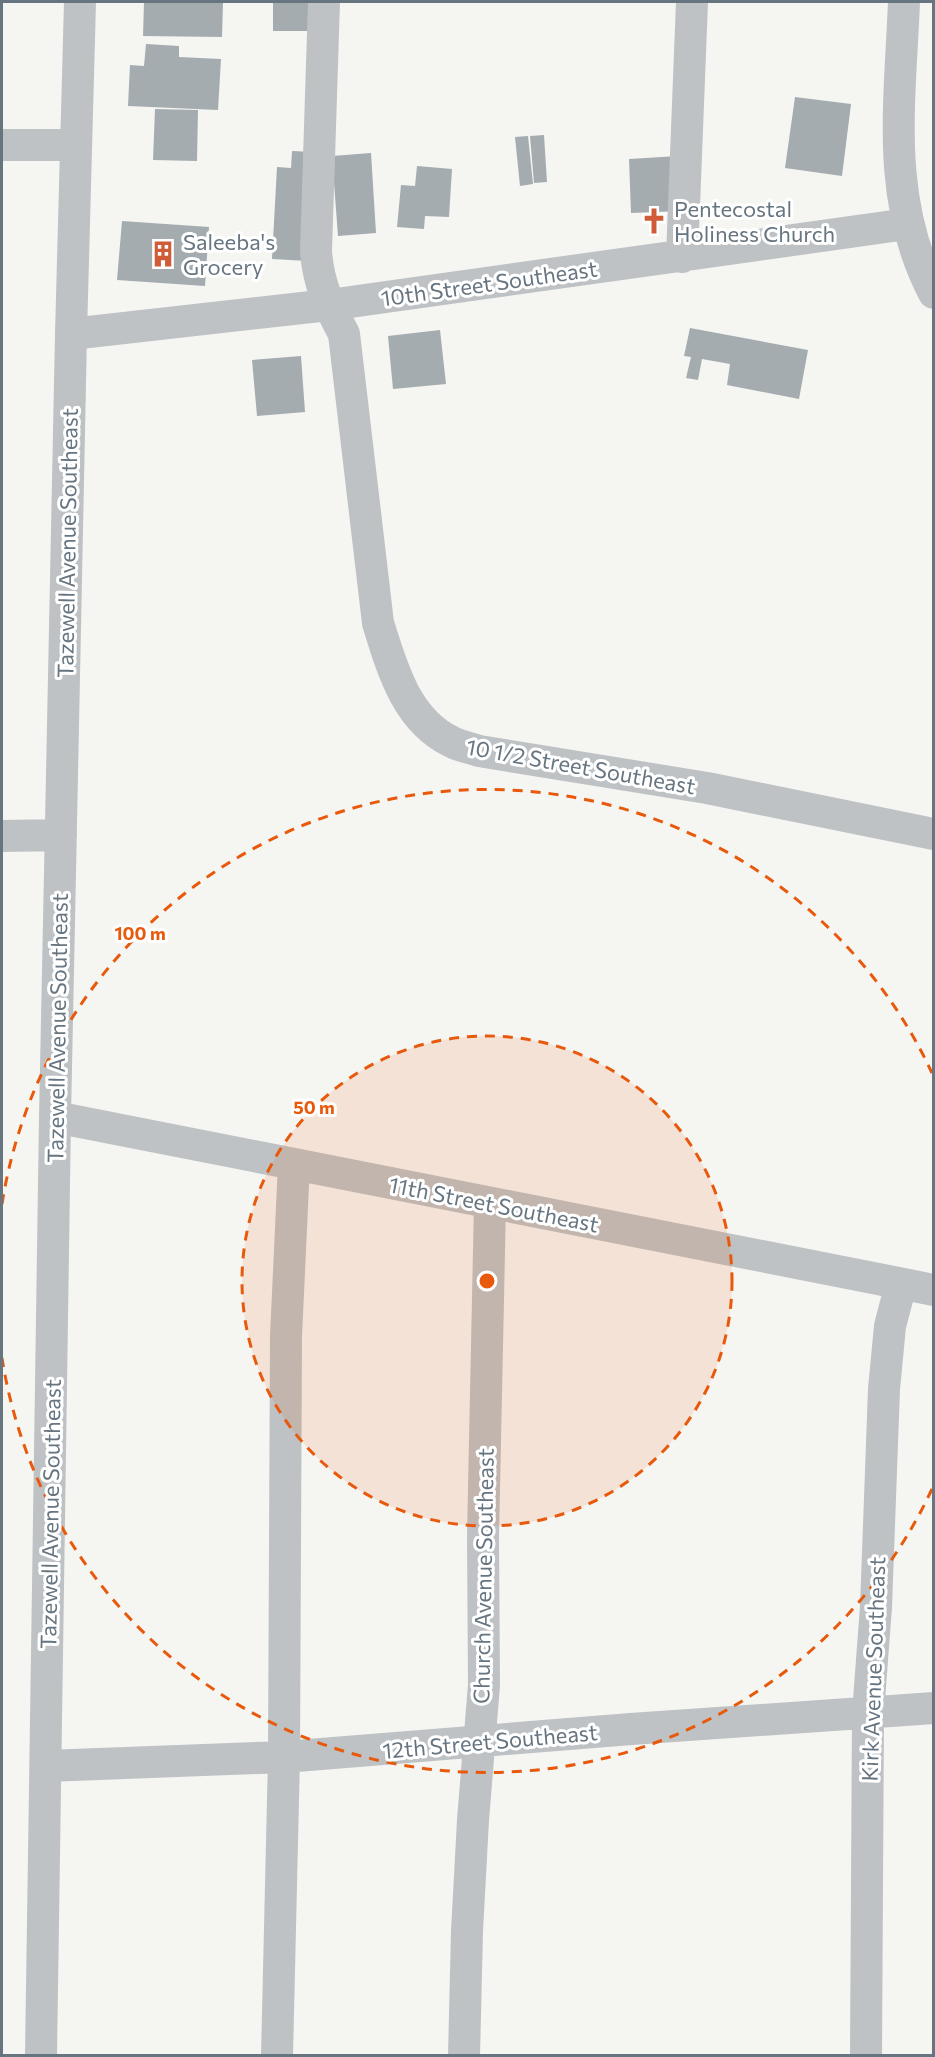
<svg xmlns="http://www.w3.org/2000/svg" width="935" height="2057" viewBox="0 0 935 2057" font-family="Commissioner,sans-serif">
  <style>
    .building { fill: #a4acb0 }
    .lines { fill: none; stroke-linecap: round; stroke-linejoin: round }
    .minor { stroke: #bec2c5; stroke-width: 32 }
    .ring { fill: none; stroke: #e8590c; stroke-width: 3; stroke-dasharray: 10 8 }
    .labels { text-anchor: middle; dominant-baseline: central; stroke-width: 6; stroke-linejoin: round; paint-order: stroke }
    .poi-label { font-size: 22px; fill: #677580; stroke: #fff; text-anchor: start }
    .street-label { font-size: 22px; fill: #677580; stroke: #fff }
    .centre { fill: #e8590c; stroke: #fff; stroke-width: 3 }
    .ring-label { font-size: 18px; text-anchor: middle; font-weight: bold; fill: #e8590c; stroke: #fff; stroke-width: 6; stroke-linejoin: round; paint-order: stroke }
  </style>
  <rect width="100%" height="100%" fill="#f5f5f2"/>
  <path class="building" d="M144,2H223L222,37L143,36Z
    M273,2H317L316,31H273Z
    M146,44L179,46V57L221,59L218,110L128,106L130,65L144,66Z
    M795,97L851,104L842,176L785,168Z
    M155,109L198,110L197,161L153,160Z
    M544,135L547,182L534,183L530,136Z
    M528,136L533,184L520,186L515,137Z
    M292,151L314,152L308,261L272,259L277,167L291,168Z
    M371,153L376,233L338,236L332,156Z
    M678,156L680,211L631,213L629,159Z
    M417,166L452,169L449,217L425,216L424,229L397,227L401,185L415,186Z
    M122,221L209,227L205,286L117,280Z
    M690,328L808,350L799,399L727,385L730,364L702,359L698,380L686,378L691,357L684,356Z
    M440,330L446,384L393,389L388,336Z
    M301,356L305,412L257,416L252,360Z"/>
  <g class="lines">
    <path class="minor" d="M324,2L316,251C318,283 329,306 344,334L378,623C392,668 406,720 452,742C460,746 470,748 479,751L707,788L934,834
      M904,2C900,103 885,200 934,293
      M2,145H76
      M682,257L692,2
      M71,334L329,305L907,224
      M2,836L61,835
      M55,1117L934,1290
      M46,1766L284,1757L631,1729L934,1708
      M41,2056L55,1117L71,334L80,2
      M277,2056L284,1757L286,1336L294,1164
      M464,2056L467,1931L473,1820L484,1685L483,1537L490,1203
      M866,2056L868,1713L876,1607L884,1389L890,1326L901,1284"/>
  </g>
  <circle cx="487" cy="1281" r="245" fill="#e8590c" fill-opacity=".12"/>
  <g class="ring">
    <circle cx="487" cy="1281" r="245"/>
    <path d="M932 1489A491 491 0 0 1 2 1358M2 1204A491 491 0 0 1 932 1073"/>
  </g>
  <defs>
    <g id="church-bare" transform="scale(2.07)"><path d="M-1.2-6h2.4v3.5h3.3v2.4h-3.3V6h-2.4V-.1h-3.3v-2.4h3.3Z" fill="#d05c37" stroke="#fff" stroke-width="2.5" paint-order="stroke"/></g>
    <g id="building-bare" transform="scale(2.07)"><path d="M-4-6H4V6H1V3H-1V6H-4ZM-2.5-4.3h1.7v1.8h-1.7ZM.8-4.3h1.7v1.8H.8ZM-2.5-1h1.7V.8h-1.7ZM.8-1h1.7V.8H.8Z" fill="#d05c37" stroke="#fff" stroke-width="2.5" paint-order="stroke"/></g>
  </defs>
  <g fill-rule="evenodd">
    <use href="#church-bare" x="654" y="221"/>
    <use href="#building-bare" x="163" y="254"/>
  </g>
  <g class="labels">
    <g class="poi-label">
      <text x="674" y="208">Pentecostal<tspan x="674" dy="25">Holiness Church</tspan></text>
      <text x="183" y="241">Saleeba's<tspan x="183" dy="25">Grocery</tspan></text>
    </g>
    <g class="street-label">
      <text transform="translate(489 283) rotate(-8)">10th Street Southeast</text>
      <text transform="translate(67 543) rotate(-89)">Tazewell Avenue Southeast</text>
      <text transform="translate(581 766) rotate(10)">10 1/2 Street Southeast</text>
      <text transform="translate(57 1028) rotate(-89)">Tazewell Avenue Southeast</text>
      <text transform="translate(494 1204) rotate(11)">11th Street Southeast</text>
      <text transform="translate(50 1514) rotate(-89)">Tazewell Avenue Southeast</text>
      <text transform="translate(483 1576) rotate(-89)">Church Avenue Southeast</text>
      <text transform="translate(873 1669) rotate(-88)">Kirk Avenue Southeast</text>
      <text transform="translate(490 1741) rotate(-5)">12th Street Southeast</text>
    </g>
  </g>
  <circle cx="487" cy="1281" r="9" class="centre"/>
  <g class="ring-label">
    <text x="140" y="940">100 m</text>
    <text x="314" y="1114">50 m</text>
  </g>
  <rect width="935" height="2057" fill="none" stroke="#677580" stroke-width="6"/>
</svg>
